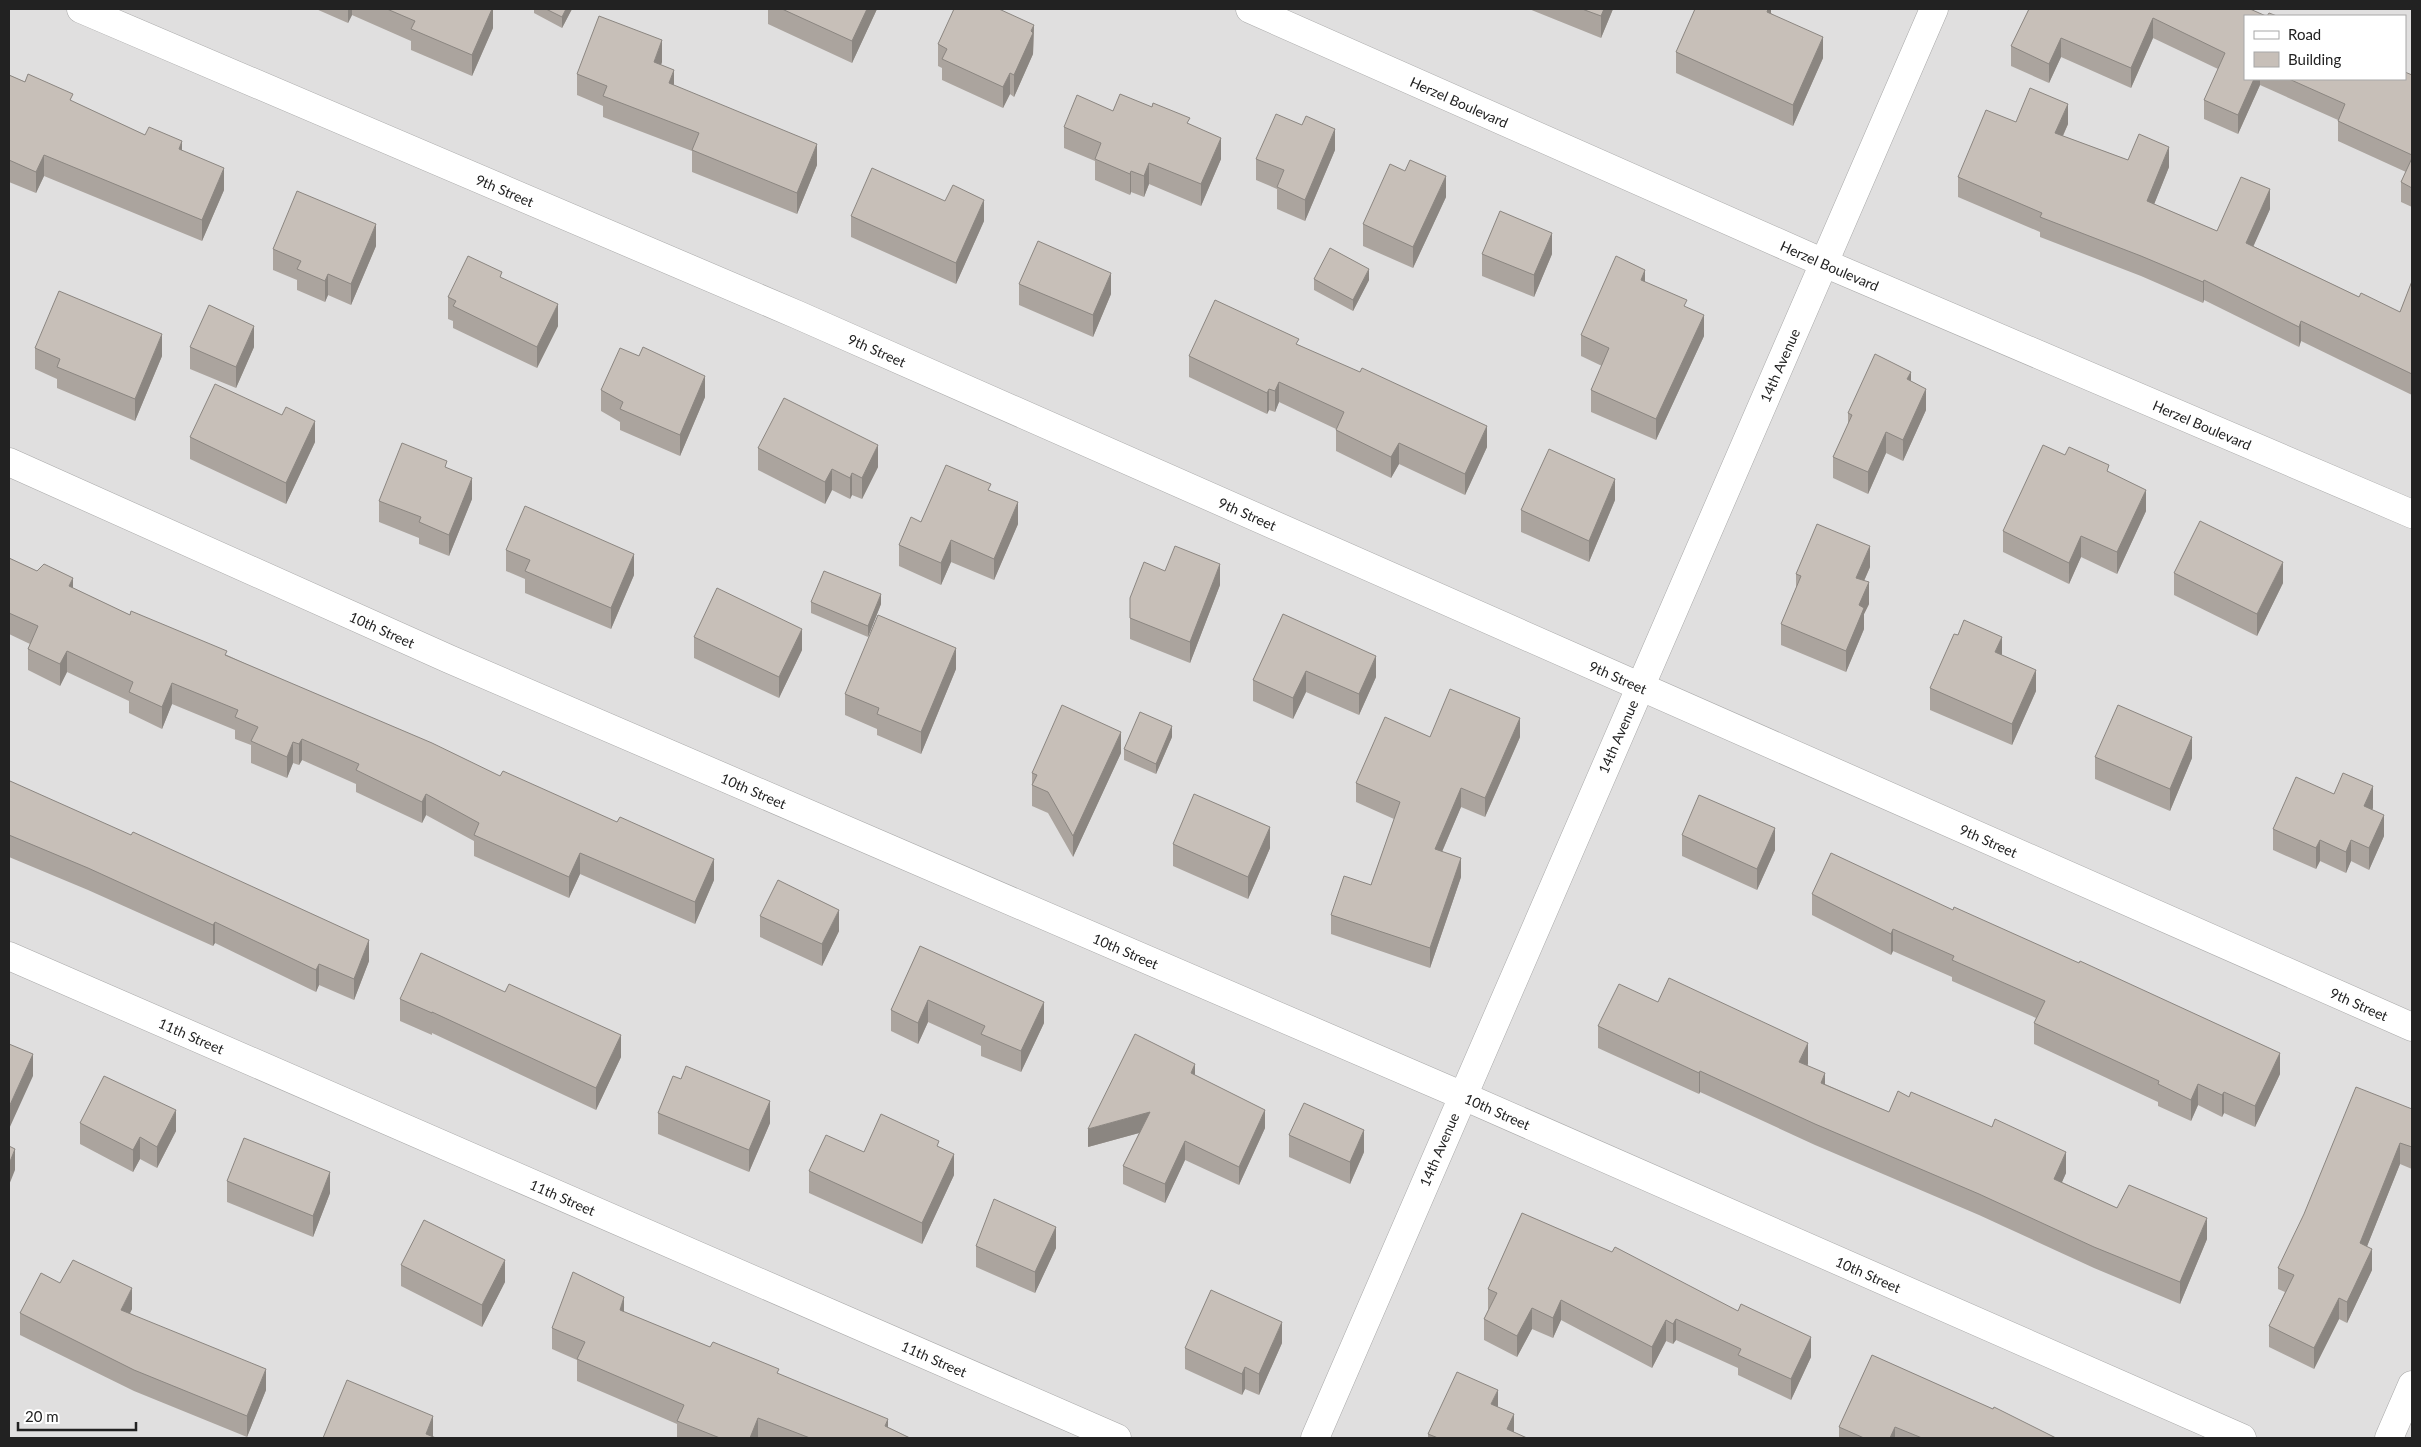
<svg xmlns="http://www.w3.org/2000/svg" width="2421" height="1447" viewBox="0 0 2421 1447" font-family="Lato,sans-serif">
  <style>
    .residential { fill: #e0dfdf; fill-rule: evenodd }
    .lines { fill: none; stroke-linecap: round; stroke-linejoin: round }
    .minor-casing { stroke: #a9a9a9; stroke-width: 29 }
    .tertiary-casing { stroke: #a9a9a9; stroke-width: 29 }
    .minor { stroke: #fff; stroke-width: 28 }
    .tertiary { stroke: #fff; stroke-width: 28 }
    .wall { fill: #aba49e }
    .shaded-wall { fill: #8b8681 }
    .building { fill: #c7bfb8; stroke: #8b8681 }
    .labels { text-anchor: middle; dominant-baseline: central; stroke-width: 4; stroke-linejoin: round; paint-order: stroke }
    .street-label { font-size: 14px; fill: #222; stroke: #fff }
  </style>
  <rect width="100%" height="100%" fill="#f2efe9"/>
  <path class="residential" d="M9,9H2412V1438H9ZM2245,16H2405V79H2245Z"/>
  <g class="lines">
    <g class="minor-casing">
      <g id="minor">
        <path id="s1" d="M81,9L798,315L2412,1027"/>
        <path id="s2" d="M9,462L449,659L1461,1095L2242,1438"/>
        <path id="s3" d="M9,956L1117,1438"/>
        <path id="s4" d="M1315,1438C1518,960 1728,485 1934,9"/>
        <path d="M2389,1438L2412,1385"/>
      </g>
    </g>
    <g class="tertiary-casing">
      <g id="tertiary">
        <path id="s5" d="M1250,9L1824,263L2412,514"/>
      </g>
    </g>
    <use href="#minor" class="minor"/>
    <use href="#tertiary" class="tertiary"/>
  </g>
  <path class="wall" d="M316,9H493V28L472,76L411,50V41L352,15L348,23Z
    M534,9H572L562,28L534,13Z
    M768,9H877L852,63L768,24Z
    M1529,9H1613L1601,38Z
    M1771,9V13L1823,58L1793,126L1676,73V52Z
    M2029,9H2250L2245,79H2405L2412,75V207L2401,202V182L2406,172L2338,141V120L2260,85L2238,134L2204,119V100L2218,69L2153,38L2131,88L2061,57L2049,83L2011,66V46Z
    M1034,25L1033,54L1014,97L1010,94L1003,108L942,80V68L938,66V44Z
    M662,62L661,65L674,86L817,165L797,214L692,172V151L603,117V106L577,95V74Z
    M9,75L73,102L145,135L182,151L224,190L202,241L44,176L36,193L9,182Z
    M1113,111L1190,124L1221,159L1201,206L1149,184L1144,197L1131,192L1130,195L1095,180V161L1064,148V127Z
    M2016,122L2068,124L2063,136L2128,160L2169,167L2154,204L2217,231L2270,209L2253,246L2359,297L2400,312L2412,281V395L2301,341L2299,347L2204,300L2203,303L2141,276L2040,237V232L1958,197V177Z
    M1335,150L1305,221L1277,209V189L1256,180V159Z
    M1405,171L1446,197L1413,268L1363,246V224Z
    M945,201L984,221L956,284L851,237V216Z
    M376,246L351,305L328,295L325,302L297,290V280L273,270V249Z
    M1482,254H1552L1534,297L1482,276Z
    M502,278L558,326L537,368L453,328V321L448,319V297Z
    M1314,279L1369,280L1353,311L1314,290Z
    M1645,282L1687,308L1704,336L1656,440L1591,412V390L1602,366L1581,356V335Z
    M1019,284L1111,294L1093,337L1019,305Z
    M1299,345L1487,447L1465,495L1399,464L1391,478L1336,451V429L1279,402L1275,412L1269,410L1267,414L1189,377V356Z
    M190,347H254L236,388L190,369Z
    M35,348L162,356L135,421L57,388V379L35,369Z
    M1911,382L1926,410L1903,461L1886,453L1868,494L1833,478V457L1848,425V413Z
    M601,390L705,397L680,456L620,430V422L601,411Z
    M282,415L315,442L286,504L190,459V437Z
    M758,448L878,467L862,499L852,495L850,499L832,490L825,504L758,470Z
    M2065,455L2109,472L2146,511L2117,574L2081,557L2069,584L2003,552V531Z
    M447,468L472,499L449,556L419,544V538L379,522V501Z
    M991,491L1018,524L994,580L951,562L941,585L899,566V545L921,522Z
    M1615,500L1589,562L1521,532V510Z
    M506,550L634,575L611,629L525,593V579L506,571Z
    M9,558L130,615L227,655L714,880L695,924L580,874L569,898L474,856V841L426,815L422,823L356,792V784L302,760L299,765L293,763L287,778L251,763V745L235,739V730L172,704L162,729L129,713V701L67,672L60,686L28,670V649L30,644L9,634Z
    M1870,567L1864,581L1869,604L1864,614V629L1846,672L1781,645V624L1796,588V574Z
    M1165,571L1220,585L1190,663L1130,639V598Z
    M2174,573L2283,583L2257,636L2174,595Z
    M811,602L881,604L868,637L811,613Z
    M1283,614L1376,677L1359,715L1306,692L1293,719L1253,701V680Z
    M694,637L802,650L779,698L694,658Z
    M2002,655L2036,691L2012,745L1930,710V688Z
    M956,669L921,754L877,735V729L845,715V694Z
    M1172,737L1156,774L1124,760V749Z
    M1430,737H1520L1485,817L1461,807L1442,852L1461,877L1430,968L1331,934V915L1371,885L1394,819L1356,802V783Z
    M1121,753L1073,857L1048,813L1032,806V773Z
    M2095,757L2192,758L2170,811L2095,779Z
    M9,783L369,961L354,1000L319,985L316,992L215,943L213,946L88,890L9,857Z
    M2334,794L2373,808L2372,810L2384,836L2369,870L2351,861L2346,873L2320,861L2316,869L2273,850V829Z
    M1682,835L1775,850L1757,890L1682,856Z
    M1173,844L1270,848L1248,899L1173,866Z
    M1812,894L2280,1074L2255,1127L2224,1113L2222,1117L2198,1105L2191,1121L2158,1106V1102L2034,1044V1023L2036,1018L1952,981V977L1893,951L1891,955L1812,915Z
    M760,916L839,931L822,966L760,937Z
    M920,946L1044,1023L1021,1072L981,1056V1046L928,1022L918,1044L891,1031V1010Z
    M400,999L621,1057L596,1110L432,1033V1035L400,1021Z
    M1658,1002L1808,1064L1807,1065L1825,1084L1889,1112L2066,1173L2062,1182L2117,1208L2207,1239L2180,1304L2094,1268L1979,1215L1815,1145L1700,1092L1699,1094L1598,1048V1026Z
    M1195,1075L1265,1128L1239,1185L1185,1160L1165,1203L1123,1184V1166L1139,1133L1088,1147Z
    M2412,1109V1169L2400,1164L2367,1246L2372,1270L2347,1323L2339,1319L2314,1369L2269,1347V1326L2285,1292L2278,1289V1268Z
    M658,1113L770,1123L749,1172L658,1134Z
    M80,1123L176,1131L157,1168L140,1159L133,1172L80,1144Z
    M1289,1135L1364,1152L1350,1184L1289,1157Z
    M939,1147L954,1175L922,1244L809,1193V1171L864,1152Z
    M227,1181L330,1193L313,1237L227,1202Z
    M1522,1213L1811,1357L1791,1400L1738,1375V1368L1676,1340L1673,1344L1666,1341L1652,1368L1561,1320L1553,1338L1532,1329L1517,1357L1484,1340V1319L1488,1310V1289Z
    M976,1246L1056,1248L1035,1293L976,1267Z
    M401,1265L505,1282L482,1327L401,1286Z
    M60,1283L132,1309L130,1313L266,1390L247,1437L134,1391L20,1335V1313Z
    M624,1312L710,1347L779,1374L910,1438H677V1424L577,1381V1360L552,1349V1328Z
    M1282,1343L1259,1395L1245,1389L1242,1395L1185,1369V1348Z
    M1872,1355L2056,1438H1839V1427Z
    M1498,1407L1514,1433L1527,1438H1428V1434Z"/>
  <path class="shaded-wall" d="M348,9H352V15L348,23Z
    M492,9H493V28L472,76V55Z
    M566,9H572L562,28V17Z
    M867,9H877L852,63V41Z
    M1604,9H1613L1601,38V16Z
    M1768,9H1771V24L1767,12Z
    M2153,18V38L2131,88V68Z
    M1034,25L1033,54L1014,97V75Z
    M1823,37V58L1793,126V105Z
    M2061,38V57L2049,83V64Z
    M662,40V62L654,83V62Z
    M674,70V91L669,83Z
    M1010,73V94L1003,108V87Z
    M2254,79H2260V85L2238,134V115Z
    M2068,104V124L2055,153V133Z
    M1335,129V150L1305,221V200Z
    M1221,138V159L1201,206V184Z
    M182,141V162L179,149Z
    M817,144V165L797,214V193Z
    M2169,147V167L2147,222V201Z
    M44,155V176L36,193V172Z
    M1149,163V184L1144,197V176Z
    M224,168V190L202,241V220Z
    M1131,171V192L1130,195V174Z
    M1446,176V197L1413,268V247Z
    M2270,189V209L2246,263V243Z
    M984,200V221L956,284V263Z
    M376,224V246L351,305V284Z
    M1552,233V254L1534,297V275Z
    M1369,269V280L1353,311V300Z
    M1645,270V291L1641,280Z
    M1111,273V294L1093,337V315Z
    M328,274V295L325,302V281Z
    M2204,280V300L2203,303V282Z
    M558,304V326L537,368V347Z
    M1704,315V336L1656,440V419Z
    M2301,321V341L2299,347V327Z
    M254,326V347L236,388V367Z
    M162,334V356L135,421V399Z
    M1911,372V393L1907,379Z
    M705,376V397L680,456V435Z
    M1279,382V402L1275,412V391Z
    M1269,389V410L1267,414V393Z
    M1926,389V410L1903,461V440Z
    M315,421V442L286,504V483Z
    M1487,426V447L1465,495V474Z
    M1886,432V453L1868,494V472Z
    M1399,443V464L1391,478V457Z
    M878,445V467L862,499V478Z
    M832,469V490L825,504V482Z
    M852,473V495L850,499V478Z
    M472,478V499L449,556V535Z
    M1615,479V500L1589,562V541Z
    M2146,490V511L2117,574V552Z
    M1018,502V524L994,580V559Z
    M2081,536V557L2069,584V563Z
    M951,540V562L941,585V563Z
    M1870,546V567L1856,599V578Z
    M634,554V575L611,629V608Z
    M2283,562V583L2257,636V614Z
    M1220,564V585L1190,663V642Z
    M73,578V599L69,586Z
    M1869,582V604L1864,614V629L1846,672V651L1859,605Z
    M881,594V604L868,637V626Z
    M802,629V650L779,698V677Z
    M2002,637V658L1995,652Z
    M956,648V669L921,754V732Z
    M67,651V672L60,686V664Z
    M1376,656V677L1359,715V694Z
    M2036,670V691L2012,745V724Z
    M1306,671V692L1293,719V698Z
    M172,683V704L162,729V707Z
    M1520,718V737L1485,817V798Z
    M1172,726V737L1156,774V764Z
    M1121,732V753L1073,857V836Z
    M2192,737V758L2170,811V789Z
    M302,739V760L299,765V744Z
    M293,742V763L287,778V757Z
    M2373,786V808L2364,827V806Z
    M1461,788V807L1435,868V849Z
    M426,794V815L422,823V802Z
    M2384,815V836L2369,870V848Z
    M1270,827V848L1248,899V877Z
    M1775,828V850L1757,890V869Z
    M2320,840V861L2316,869V848Z
    M2351,840V861L2346,873V852Z
    M580,853V874L569,898V877Z
    M1461,858V877L1430,968V948Z
    M714,859V880L695,924V902Z
    M839,910V931L822,966V944Z
    M215,922V943L213,946V925Z
    M1893,929V951L1891,955V934Z
    M369,940V961L354,1000V979Z
    M319,964V985L316,992V970Z
    M928,1000V1022L918,1044V1023Z
    M1044,1002V1023L1021,1072V1051Z
    M621,1035V1057L596,1110V1088Z
    M1808,1043V1064L1799,1083V1062Z
    M2280,1053V1074L2255,1127V1106Z
    M33,1054V1076L9,1129V1107Z
    M1195,1064V1082L1191,1073Z
    M1700,1071V1092L1699,1094V1073Z
    M1825,1073V1094L1821,1083Z
    M2198,1084V1105L2191,1121V1100Z
    M2224,1092V1113L2222,1117V1095Z
    M770,1101V1123L749,1172V1150Z
    M176,1110V1131L157,1168V1147Z
    M1265,1110V1128L1239,1185V1167Z
    M1150,1112V1130L1088,1147V1129Z
    M1364,1130V1152L1350,1184V1162Z
    M140,1137V1159L133,1172V1150Z
    M1185,1141V1160L1165,1203V1184Z
    M2400,1143V1164L2360,1264V1243Z
    M15,1149V1170L9,1185V1164Z
    M2066,1152V1173L2054,1200V1179Z
    M954,1154V1175L922,1244V1223Z
    M330,1172V1193L313,1237V1216Z
    M2207,1218V1239L2180,1304V1282Z
    M1056,1227V1248L1035,1293V1272Z
    M2372,1249V1270L2347,1323V1302Z
    M505,1260V1282L482,1327V1305Z
    M132,1288V1309L121,1331V1310Z
    M624,1297V1318L620,1310Z
    M2339,1298V1319L2314,1369V1348Z
    M1561,1300V1320L1553,1338V1318Z
    M1532,1308V1329L1517,1357V1336Z
    M1676,1319V1340L1673,1344V1324Z
    M1666,1320V1341L1652,1368V1347Z
    M1282,1322V1343L1259,1395V1374Z
    M1811,1337V1357L1791,1400V1379Z
    M1245,1367V1389L1242,1395V1374Z
    M266,1369V1390L247,1437V1416Z
    M1498,1390V1412L1491,1404Z
    M1514,1414V1435L1507,1429Z
    M433,1416V1438L426,1434Z
    M758,1418V1438H750Z
    M888,1419V1438L885,1426Z
    M1895,1427V1438H1890Z"/>
  <path class="building" d="M387,9H492L472,55L411,29L415,21Z
    M546,9H566L562,17Z
    M782,9H867L852,41Z
    M954,9H999L1034,25L1031,31L1033,33L1014,75L1010,73L1003,87L942,59L947,49L938,44Z
    M1582,9H1604L1601,16Z
    M1695,9H1768L1767,12L1823,37L1793,105L1676,52Z
    M2029,9H2250L2266,16H2245V79H2254L2238,115L2204,100L2225,53L2153,18L2131,68L2061,38L2049,64L2011,46Z
    M2269,13L2277,16H2267Z
    M599,16L662,40L654,62L674,70L669,83L817,144L797,193L692,150L699,133L603,96L607,86L577,74Z
    M2405,72L2412,75V155L2338,121L2345,104L2289,79H2405Z
    M28,74L73,94L70,100L145,135L149,127L182,141L179,149L224,168L202,220L44,155L36,172L9,160V75L25,82Z
    M2030,88L2068,104L2055,133L2128,160L2139,134L2169,147L2147,201L2217,231L2241,177L2270,189L2246,243L2359,297L2361,293L2400,312L2412,281V374L2301,321L2299,327L2204,280L2203,282L2141,256L2040,217L2042,213L1958,177L1986,110L2016,122Z
    M1120,94L1152,107L1153,103L1190,118L1187,123L1221,138L1201,184L1149,163L1144,176L1131,171L1130,174L1095,159L1101,143L1064,127L1077,95L1113,111Z
    M1276,114L1302,125L1306,116L1335,129L1305,200L1277,187L1284,170L1256,159Z
    M2412,158V188L2401,182Z
    M1410,160L1446,176L1413,247L1363,224L1390,164L1405,171Z
    M872,168L945,201L953,185L984,200L956,263L851,216Z
    M297,191L376,224L351,284L328,274L325,281L297,269L301,261L273,249Z
    M1500,211L1552,233L1534,275L1482,254Z
    M1038,241L1111,273L1093,315L1019,284Z
    M1330,248L1369,269L1353,300L1314,279Z
    M468,256L502,272L500,277L558,304L537,347L453,306L456,301L448,297Z
    M1616,256L1645,270L1641,280L1687,300L1684,306L1704,315L1656,419L1591,390L1609,348L1581,335Z
    M59,291L162,334L135,399L57,367L60,359L35,348Z
    M1215,300L1299,339L1296,344L1360,372L1362,368L1487,426L1465,474L1399,443L1391,457L1336,430L1344,412L1279,382L1275,391L1269,389L1267,393L1189,356Z
    M209,305L254,326L236,367L190,347Z
    M643,347L705,376L680,435L620,409L623,402L601,390L620,348L639,356Z
    M1875,354L1911,372L1907,379L1926,389L1903,440L1886,432L1868,472L1833,457L1852,415L1848,413Z
    M215,384L282,415L286,407L315,421L286,483L190,437Z
    M784,398L878,445L862,478L852,473L850,478L832,469L825,482L758,448Z
    M402,443L447,461L445,467L472,478L449,535L419,522L421,517L379,501Z
    M2043,445L2065,455L2069,447L2109,465L2107,471L2146,490L2117,552L2081,536L2069,563L2003,531Z
    M1549,449L1615,479L1589,541L1521,510Z
    M946,465L991,484L988,490L1018,502L994,559L951,540L941,563L899,545L911,517L921,522Z
    M525,506L634,554L611,608L525,571L530,560L506,550Z
    M2200,521L2283,562L2257,614L2174,573Z
    M1817,524L1870,546L1856,578L1869,582L1859,605L1864,608L1846,651L1781,624L1801,576L1796,574Z
    M1175,546L1220,564L1190,642L1130,618V598L1144,562L1165,571Z
    M9,558L37,571L44,564L73,578L69,586L130,615L131,611L227,651L225,655L432,743L500,776L503,771L617,822L620,817L714,859L695,902L580,853L569,877L474,835L479,823L426,794L422,802L356,770L359,764L302,739L299,744L293,742L287,757L251,741L258,727L235,717L238,710L172,683L162,707L129,692L133,682L67,651L60,664L28,649L38,626L9,613Z
    M824,571L881,594L868,626L811,602Z
    M717,588L802,629L779,677L694,637Z
    M1283,614L1376,656L1359,694L1306,671L1293,698L1253,680Z
    M878,615L956,648L921,732L877,714L879,708L845,694Z
    M1964,620L2002,637L1995,652L2036,670L2012,724L1930,688L1954,634L1958,635Z
    M1450,689L1520,718L1485,798L1461,788L1435,849L1461,858L1430,948L1331,915L1344,876L1371,885L1400,802L1356,783L1385,717L1430,737Z
    M1062,705L1121,732L1073,836L1048,792L1032,785L1037,775L1032,773Z
    M2118,705L2192,737L2170,789L2095,757Z
    M1140,712L1172,726L1156,764L1124,749Z
    M2343,773L2373,786L2364,806L2384,815L2369,848L2351,840L2346,852L2320,840L2316,848L2273,829L2296,777L2334,794Z
    M10,781L131,835L133,832L369,940L354,979L319,964L316,970L215,922L213,925L88,868L9,835V783Z
    M1194,794L1270,827L1248,877L1173,844Z
    M1699,795L1775,828L1757,869L1682,835Z
    M1831,853L1953,910L1954,907L2079,963L2080,961L2280,1053L2255,1106L2224,1092L2222,1095L2198,1084L2191,1100L2158,1084L2159,1081L2034,1023L2045,1001L1952,960L1954,956L1893,929L1891,934L1812,894Z
    M778,880L839,910L822,944L760,916Z
    M920,946L1044,1002L1021,1051L981,1034L985,1026L928,1000L918,1023L891,1010Z
    M421,953L505,992L509,984L621,1035L596,1088L432,1012V1013L400,999Z
    M1669,978L1808,1043L1799,1062L1825,1073L1821,1083L1889,1112L1898,1091L1909,1097L1911,1092L1992,1127L1995,1119L2066,1152L2054,1179L2117,1208L2129,1185L2207,1218L2180,1282L2094,1247L1979,1194L1815,1124L1700,1071L1699,1073L1598,1026L1619,984L1658,1002Z
    M1135,1034L1195,1064L1191,1073L1265,1110L1239,1167L1185,1141L1165,1184L1123,1166L1150,1112L1088,1129Z
    M9,1044L33,1054L9,1107Z
    M686,1066L770,1101L749,1150L658,1113L673,1076L681,1079Z
    M104,1076L176,1110L157,1147L140,1137L133,1150L80,1123Z
    M2356,1087L2412,1109V1147L2400,1143L2360,1243L2372,1249L2347,1302L2339,1298L2314,1348L2269,1326L2294,1275L2278,1268L2304,1214Z
    M1304,1103L1364,1130L1350,1162L1289,1135Z
    M881,1114L939,1141L937,1146L954,1154L922,1223L809,1171L826,1135L864,1152Z
    M244,1138L330,1172L313,1216L227,1181Z
    M9,1146L15,1149L9,1164Z
    M994,1199L1056,1227L1035,1272L976,1246Z
    M1522,1213L1612,1252L1615,1247L1738,1311L1741,1304L1811,1337L1791,1379L1738,1355L1741,1349L1676,1319L1673,1324L1666,1320L1652,1347L1561,1300L1553,1318L1532,1308L1517,1336L1484,1319L1497,1293L1488,1289Z
    M424,1220L505,1260L482,1305L401,1265Z
    M73,1260L132,1288L121,1310L266,1369L247,1416L134,1370L20,1313L41,1273L60,1283Z
    M573,1272L624,1297L620,1310L710,1347L713,1342L779,1369L777,1373L888,1419L885,1426L910,1438H810L758,1418L750,1438H720L677,1421L684,1405L577,1359L585,1342L552,1328Z
    M1211,1290L1282,1322L1259,1374L1245,1367L1242,1374L1185,1348Z
    M1872,1355L1993,1409L1994,1407L2056,1438H1922L1895,1427L1890,1438H1864L1839,1427Z
    M1457,1372L1498,1390L1491,1404L1514,1414L1507,1429L1527,1438H1438L1428,1434Z
    M347,1380L433,1416L426,1434L436,1438H323Z"/>
  <g class="labels">
    <g class="street-label">
      <text stroke="none"><textPath href="#s5" startOffset="229">Herzel Boulevard</textPath></text>
      <text stroke="none"><textPath href="#s1" startOffset="461">9th Street</textPath></text>
      <text stroke="none"><textPath href="#s5" startOffset="634">Herzel Boulevard</textPath></text>
      <text stroke="none"><textPath href="#s1" startOffset="866">9th Street</textPath></text>
      <text stroke="none"><textPath href="#s4" startOffset="1169">14th Avenue</textPath></text>
      <text stroke="none"><textPath href="#s5" startOffset="1039">Herzel Boulevard</textPath></text>
      <text stroke="none"><textPath href="#s1" startOffset="1271">9th Street</textPath></text>
      <text stroke="none"><textPath href="#s2" startOffset="409">10th Street</textPath></text>
      <text stroke="none"><textPath href="#s1" startOffset="1676">9th Street</textPath></text>
      <text stroke="none"><textPath href="#s4" startOffset="764">14th Avenue</textPath></text>
      <text stroke="none"><textPath href="#s2" startOffset="814">10th Street</textPath></text>
      <text stroke="none"><textPath href="#s1" startOffset="2081">9th Street</textPath></text>
      <text stroke="none"><textPath href="#s2" startOffset="1219">10th Street</textPath></text>
      <text stroke="none"><textPath href="#s1" startOffset="2486">9th Street</textPath></text>
      <text stroke="none"><textPath href="#s3" startOffset="199">11th Street</textPath></text>
      <text stroke="none"><textPath href="#s2" startOffset="1624">10th Street</textPath></text>
      <text stroke="none"><textPath href="#s4" startOffset="314">14th Avenue</textPath></text>
      <text stroke="none"><textPath href="#s3" startOffset="604">11th Street</textPath></text>
      <text stroke="none"><textPath href="#s2" startOffset="2029">10th Street</textPath></text>
      <text stroke="none"><textPath href="#s3" startOffset="1009">11th Street</textPath></text>
    </g>
  </g>
  <rect width="2421" height="1447" fill="none" stroke="#222222" stroke-width="20"/>
  <rect x="2244" y="15" width="162" height="65" fill="#ffffff" stroke="#a7a7a7"/>
  <rect x="2254" y="31" width="25" height="8" fill="#ffffff" stroke="#a7a7a7"/>
  <text x="2288" y="40" font-size="15" fill="#222222">Road</text>
  <rect x="2254" y="52" width="25" height="15" fill="#c7bfb8" stroke="#a7a7a7"/>
  <text x="2288" y="65" font-size="15" fill="#222222">Building</text>
  <path d="M18 1422v8h118v-8" fill="none" stroke="#222222" stroke-width="2.5"/>
  <text x="25" y="1422" font-size="15" fill="#222222" stroke="#ffffff" stroke-width="4" paint-order="stroke">20 m</text>
</svg>
